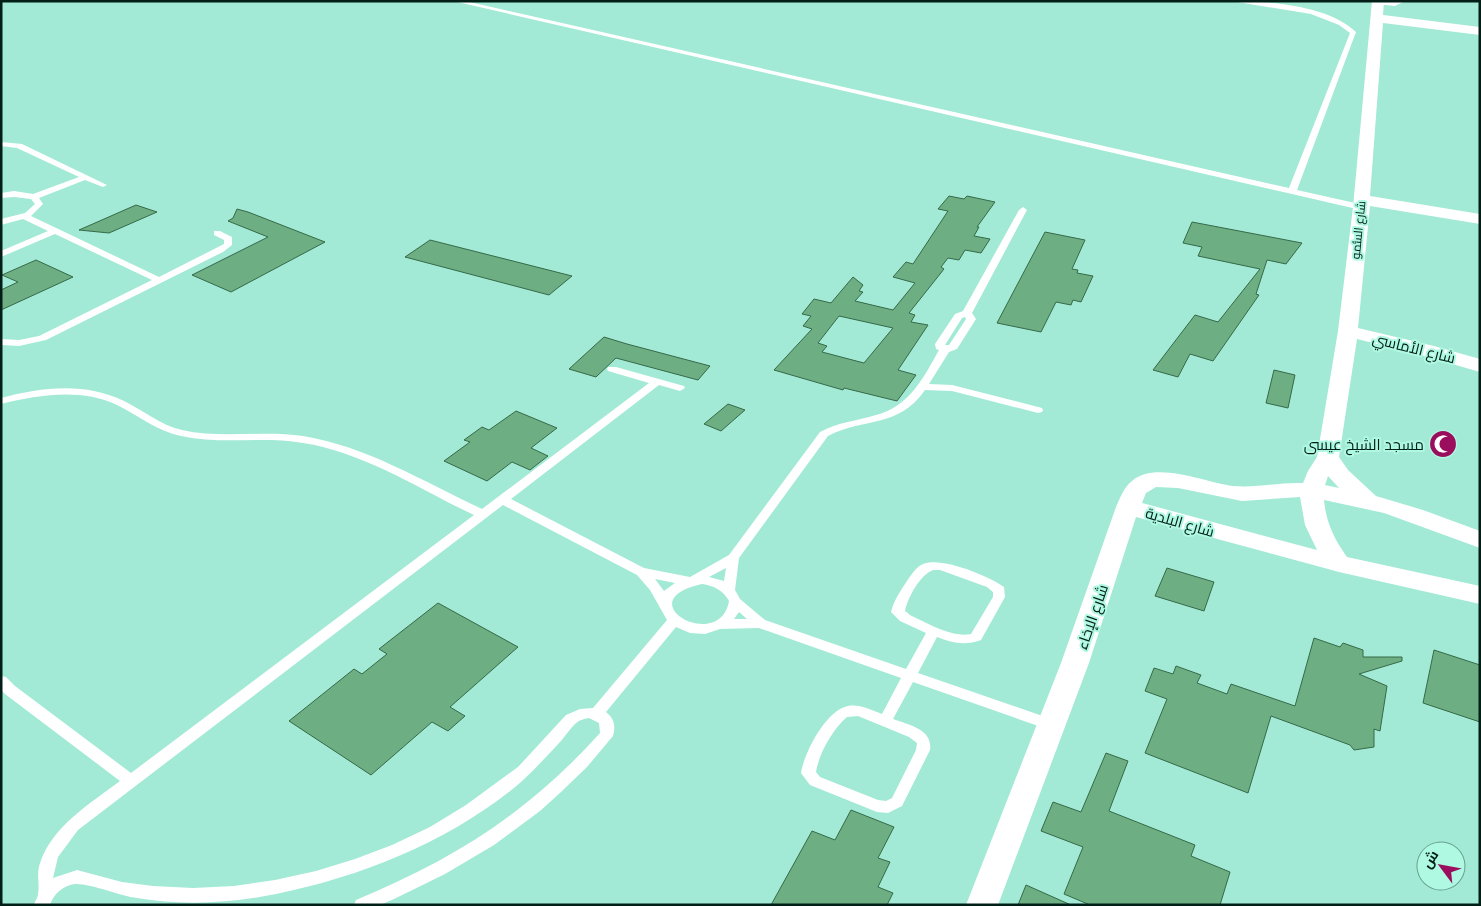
<svg xmlns="http://www.w3.org/2000/svg" width="1481" height="906" viewBox="0 0 1481 906" font-family="Mulish,Cairo,sans-serif">
  <style>
    .building { fill: #6dae83; stroke: #366a49; fill-rule: evenodd }
    .lines { fill: none; stroke-linecap: round; stroke-linejoin: round }
    .service { fill: #fff; fill-rule: evenodd }
    .minor { fill: #fff; fill-rule: evenodd }
    .labels { text-anchor: middle; dominant-baseline: central; stroke-width: 4; stroke-linejoin: round; paint-order: stroke }
    .far-street-label { font-size: 12px; fill: #011e17; stroke: #aff8e2 }
    .street-label { font-size: 15px; fill: #011e17; stroke: #aff8e2 }
    .poi-label { font-size: 15px; fill: #011e17; stroke: #aff8e2; text-anchor: end }
  </style>
  <rect width="100%" height="100%" fill="#a2ead5"/>
  <path class="building" d="M949,196L964,199L967,196L995,202L977,227H979L974,236L990,239L981,253L965,250L959,260L948,258L941,267L944,269L909,313L915,315L911,322L928,325L898,370L916,375L897,401L844,388L843,390L774,370L812,329L803,326L811,316L802,314L814,299L831,303L853,277L863,285L859,291L863,292L855,301L893,310L915,283L893,277L906,262L913,264L948,211L938,209ZM839,316L893,328L864,363L822,352L827,346L818,343Z
    M136,205L157,212L109,233L79,230Z
    M237,209L248,212L325,242L231,292L192,275L268,237L228,221L233,218Z
    M1192,222L1302,243L1286,264L1267,260L1256,294L1259,295L1213,361L1190,354L1178,377L1153,370L1195,315L1218,322L1260,269L1198,256L1202,247L1183,243Z
    M1045,232L1085,240L1072,269L1078,270L1077,273L1093,276L1081,302L1073,300L1071,305L1056,302L1041,332L997,323Z
    M430,240L509,260L572,276L549,295L405,257Z
    M36,260L73,277L1,310V290L18,282L2,275Z
    M604,337L627,344L710,366L698,380L616,358L596,377L569,369Z
    M1274,370L1295,375L1288,408L1266,403Z
    M728,404L745,410L721,431L704,424Z
    M516,411L557,428L531,448L548,456L530,470L512,462L487,481L444,461L470,442L464,440L482,427L489,430Z
    M1167,568L1214,582L1204,611L1155,596Z
    M438,603L518,647L450,707L465,716L448,731L432,722L371,775L289,721L354,669L362,674L387,654L379,649Z
    M1314,638L1340,647L1343,643L1363,650V657H1402V661L1359,674L1387,686L1380,731L1374,729V747L1354,750L1350,745L1271,716L1248,793L1145,753L1167,699L1145,691L1154,668L1173,674L1176,666L1201,675L1197,683L1227,694L1231,684L1295,706Z
    M1434,650L1480,665V722L1423,703Z
    M1106,753L1128,761L1109,811L1195,845L1191,856L1230,872L1220,905H1090L1064,894L1083,847L1041,831L1053,802L1081,812Z
    M851,810L894,827L878,858L890,862L878,887L893,893L887,905H771L812,831L835,840Z
    M1026,885L1071,905H1018Z"/>
  <g class="lines">
    <path class="service" d="M453,1H465L1289,188L1350,33L1339,25L1311,14L1231,1C1268,1 1328,5 1356,32L1297,190L1364,205L1365,207L1361,210L1292,194Z
      M1378,1H1405L1395,6L1376,4L1375,3Z
      M1,142L22,144L107,185L103,187L85,180L39,198L43,204L31,216L159,277L224,244V240L214,235V231H220L232,237V245L223,252L46,340L19,346L1,345V339L19,340L39,336L152,280L55,234L1,257V251L48,231L23,219L1,225V219L25,213L35,204L31,199L14,197L1,198V193L14,191L33,194L79,177L17,148L1,146Z
      M1023,207L1027,210L972,313L976,319L957,349L949,352L929,384L952,385L1042,408L1043,410L1042,412L1038,413L952,391L925,390C898,429 864,417 828,436L739,558L735,590L740,599L765,620L906,669L926,633L900,621L891,612C893,603 898,595 903,587C908,580 914,568 923,564C941,556 989,576 1004,587L1005,597L981,640C965,646 952,643 937,637L918,673L1057,721L1059,725L1057,729L1052,730L1047,729L913,682L893,719C909,725 933,729 930,750L902,806L888,813L877,812L810,785L801,773C804,753 826,710 848,706C860,704 871,710 882,714L901,678L759,628L720,629L705,634L690,633L676,627L606,712C614,718 616,726 613,736L587,767L561,792L540,811L494,845L445,874L394,899L380,905H354L356,900C454,859 528,813 600,733L599,723L589,718C584,719 579,720 575,724C570,729 565,736 561,741C548,755 535,769 521,782C453,840 364,876 276,894C232,903 183,906 137,898C120,896 90,883 75,884C64,885 53,894 50,905H34C35,901 38,897 38,894C40,884 36,875 40,863C53,825 90,804 120,781L5,694L1,690V676L6,677L15,686L131,773L474,515C419,489 363,452 303,443C263,436 222,445 181,436C157,431 139,416 117,405C80,388 39,395 1,404V398C42,387 85,382 124,401C143,410 160,425 182,430C221,439 263,430 303,436C366,446 424,482 482,509L649,383L608,371L607,369L608,367H616L684,386L685,388L680,391L659,385L511,499L644,568L690,577L729,555L820,432C838,422 857,421 876,415C909,407 924,377 939,350L936,349L935,344L955,314L963,311L1019,210ZM965,317L966,319L949,345H945L962,318ZM503,505L637,575L650,590L667,620L593,708L580,709L566,715L518,767L466,805L430,827L392,845L355,859L316,871L275,880L234,886L193,888L153,886L122,882L77,870L53,878L58,857L78,830ZM726,568L724,581L709,577ZM933,570H940L987,587L993,592V597L971,634C952,638 927,623 910,615L905,611C908,597 920,575 933,570ZM655,579L675,583L664,591ZM702,584C714,586 723,590 729,601C720,654 625,601 702,584ZM739,612L747,619H734ZM858,716L909,737L917,743L916,750L892,798L886,801L878,800L820,777L816,772C819,753 833,729 847,717Z"/>
    <path class="minor" d="M1372,1H1384L1383,15L1480,27V35L1383,23L1370,196L1480,214V224L1370,206L1358,328L1434,346L1480,359V372L1421,355L1357,339L1339,457L1348,470L1376,496L1423,510L1480,531V548L1384,513L1324,500C1326,522 1334,539 1347,557L1480,586V604L1339,572L1136,517L1089,663L998,905H966L1061,663L1116,507C1120,498 1124,487 1132,481C1155,460 1207,483 1233,486C1257,488 1280,482 1303,483L1308,471L1317,457L1338,331L1353,207ZM1328,476L1339,488L1325,485ZM1156,487L1178,488L1242,501L1300,497L1305,525L1317,550L1142,503L1146,493Z"/>
  </g>
  <defs>
    <g id="mosque-disc" transform="scale(1.4375)"><circle r="9.5" fill="#9b0e5d" stroke="#aff8e2"/><path d="M3.5-4.9A6 6 0 1 0 3.5 4.9A5 5 0 1 1 3.5-4.9Z" fill="#fff"/></g>
  </defs>
  <g fill-rule="evenodd">
    <use href="#mosque-disc" x="1443" y="444"/>
  </g>
  <g class="labels">
    <g class="far-street-label">
      <text transform="translate(1358 230) rotate(-84)">شارع السُّمو</text>
    </g>
    <g class="street-label">
      <text transform="translate(1414 348) rotate(14)">شارع الأماسي</text>
      <text transform="translate(1180 522) rotate(16)">شارع البلدية</text>
      <text transform="translate(1092 617) rotate(-71)">شارع الإخاء</text>
    </g>
    <g class="poi-label">
      <text x="1424" y="444">مسجد الشيخ عيسى</text>
    </g>
  </g>
  <rect width="1481" height="906" fill="none" stroke="#011e17" stroke-width="5"/>
  <g transform="translate(1441 866) rotate(302)"><circle r="24" fill="#aff8e2" stroke="#69a191"/>
  <path d="M0-4L9 19L0 12L-9 19Z" fill="#9b0e5d"/>
  <text y="-8" font-size="14" font-weight="bold" text-anchor="middle" fill="#011e17">ش</text>
  </g>
</svg>
